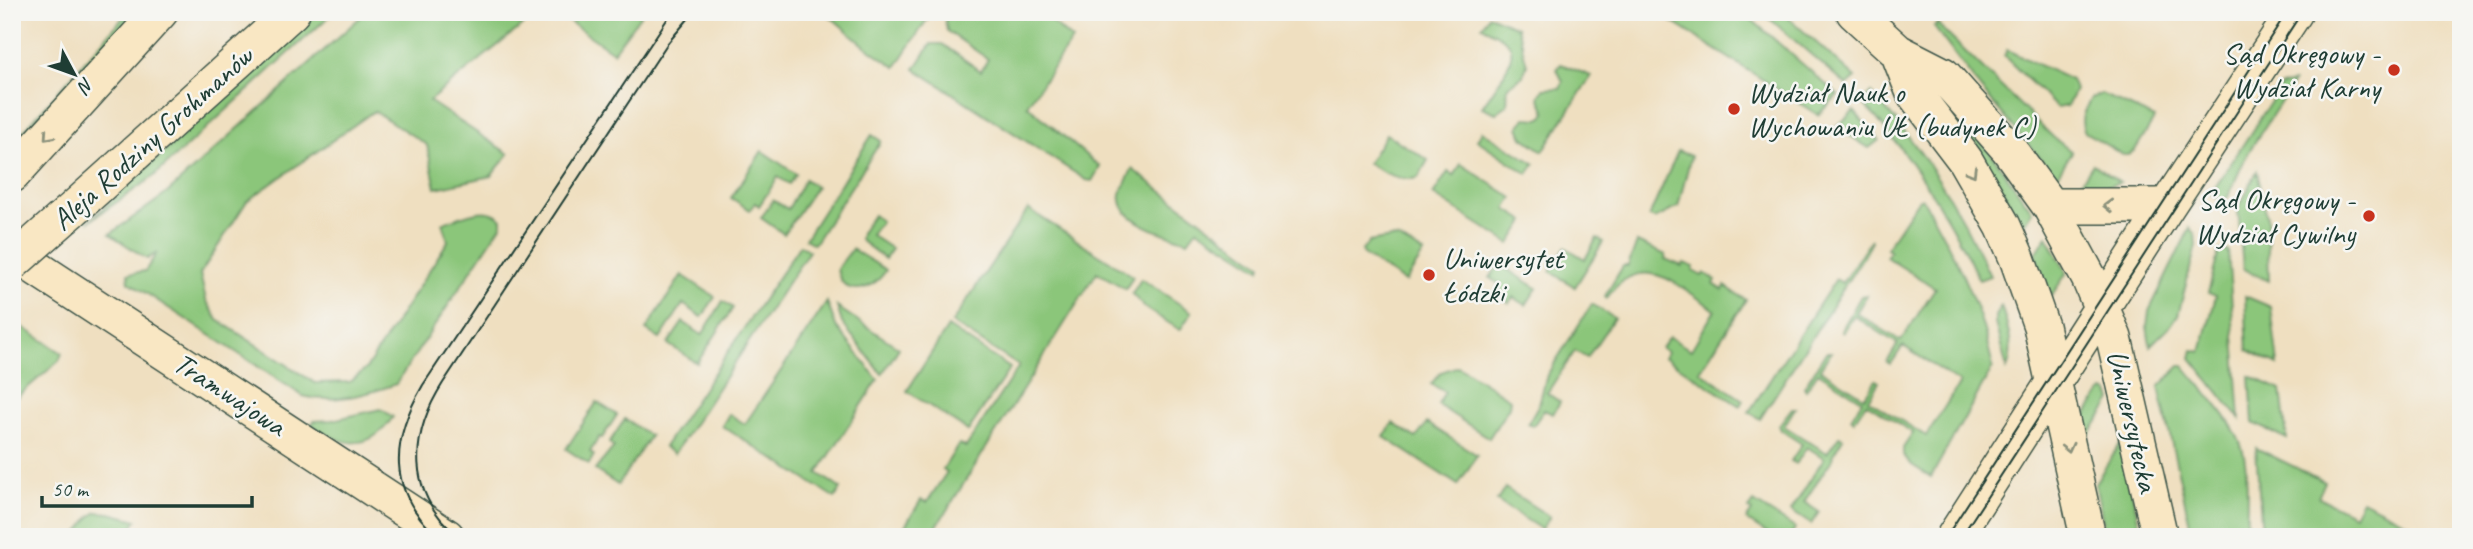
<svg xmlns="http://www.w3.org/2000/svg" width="2473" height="549" viewBox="0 0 2473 549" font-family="Caveat,sans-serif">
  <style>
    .green { fill: #8bc67a; stroke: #558257; stroke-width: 2 }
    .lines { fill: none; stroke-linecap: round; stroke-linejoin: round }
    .secondary-casing { stroke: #3e5549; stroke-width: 38 }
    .secondary { stroke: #f9e7c3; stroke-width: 35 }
    .tram { stroke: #1f3d34; stroke-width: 2 }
    .secondary-bridge-casing { stroke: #3e5549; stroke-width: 38; stroke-linecap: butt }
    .secondary-bridge { stroke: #f9e7c3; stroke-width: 35 }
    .oneway { stroke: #8c927c }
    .poi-dot { fill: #c8321e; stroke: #f6f6f2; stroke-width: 2.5 }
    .labels { text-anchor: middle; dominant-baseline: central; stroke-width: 5; stroke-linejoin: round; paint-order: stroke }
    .poi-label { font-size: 30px; fill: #1f3d34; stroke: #f6f6f2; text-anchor: end }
    .street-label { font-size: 30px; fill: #1f3d34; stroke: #f6f6f2 }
  </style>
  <rect width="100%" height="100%" fill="#f6f6f2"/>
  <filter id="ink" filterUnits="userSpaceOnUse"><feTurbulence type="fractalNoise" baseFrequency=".0143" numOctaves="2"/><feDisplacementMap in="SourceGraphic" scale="14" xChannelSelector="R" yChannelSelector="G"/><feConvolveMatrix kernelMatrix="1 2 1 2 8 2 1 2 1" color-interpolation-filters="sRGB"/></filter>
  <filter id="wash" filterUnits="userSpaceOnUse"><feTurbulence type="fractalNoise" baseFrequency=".00686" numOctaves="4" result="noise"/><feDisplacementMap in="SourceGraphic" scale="28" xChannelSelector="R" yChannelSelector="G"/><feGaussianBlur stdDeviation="1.57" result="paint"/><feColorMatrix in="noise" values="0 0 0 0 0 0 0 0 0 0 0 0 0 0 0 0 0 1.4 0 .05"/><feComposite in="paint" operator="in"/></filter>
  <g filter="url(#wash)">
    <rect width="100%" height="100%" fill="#efdfc0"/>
    <path class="green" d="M128,12H136L14,145L13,143Z
      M316,12H334L153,177L88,222Z
      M366,12H554L528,21L429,101L509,154L491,176L436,188L427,145L374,111L247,201L200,274L206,300L218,320L315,383L350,382L366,369L448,241L443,223C462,217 487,203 502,219V224L396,384C368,394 333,404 303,396L129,282L128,274L145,271L157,253L147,259L110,234L166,194Z
      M555,12H643L613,52Z
      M825,12H932L896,67L865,46Z
      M951,12H1041L1072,40L1027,105L1100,167L1092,181L1086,180L915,69L931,44H942L981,71L988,59L947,31L945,20Z
      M1657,12H1743L1838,95L1818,115Z
      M1762,12H1782L1856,78L1847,86Z
      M1489,15L1517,27L1527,65L1523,76C1502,91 1509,81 1507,105L1496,113L1482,107C1490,94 1520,58 1509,44C1503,36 1490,31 1482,26Z
      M1937,24L2054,138L2072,152L2056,177L1981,89L1934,27Z
      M2007,50L2071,80L2075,90L2067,106L2057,108L2004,56Z
      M1561,64L1591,76L1543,151L1523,137L1519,127L1526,118L1539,119C1553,113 1540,104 1539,96L1544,89L1560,88L1563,82L1557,69Z
      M2293,83L2246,156L2228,197L2221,200L2211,194L2281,86Z
      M1871,93C1923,147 1959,208 1990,276L1979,280C1948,214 1912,156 1862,102Z
      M2101,94L2155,118L2135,150L2128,155H2123L2085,132C2078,119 2085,110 2091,98Z
      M1854,111L1879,140L1869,148L1836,127Z
      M1960,119L1990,152L2032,211L2022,227L1999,183L1959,122Z
      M1482,131L1535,164L1528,174L1477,140Z
      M1386,134L1428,160L1418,178C1401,182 1381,172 1368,163Z
      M872,135L881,141L814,244L805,239Z
      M762,151L796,174L789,184L778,177L759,206L755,203L750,210L731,198Z
      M1678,151L1691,156L1678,207L1655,219L1649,217Z
      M1461,164L1513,198L1506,209L1525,221L1510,244L1433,195L1448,172L1454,176Z
      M2093,164L2120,182L2102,188L2078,187Z
      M1132,169L1261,265L1260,269L1197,229L1188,241C1170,236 1116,222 1121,194C1123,186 1129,177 1132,169Z
      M2257,171L2267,217L2269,281L2243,269L2238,209Z
      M805,179L816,187L784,234L761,218L773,200L788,209Z
      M1922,198C1944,235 1964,274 1979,315C1985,331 1989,350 1993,367L1931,477L1912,465L1903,455V448L1913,433L1866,403L1854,421L1851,418L1862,400L1818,372L1806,390L1804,387L1826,352H1831L1820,369L1864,397L1876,380L1879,382L1868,400L1926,436L1960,383L1903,346L1891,364L1887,362L1898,344L1854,316L1843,333L1841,331L1861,296L1867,295L1856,313L1901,341L1935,288L1886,257L1890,251L1886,248L1918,200Z
      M1028,209L1133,276L1126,289L1097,272L930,537H898L921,500L927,502L947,472L943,469L959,444L966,447L1019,366L952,323Z
      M873,215L881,221L871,235L892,249L885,259L860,240L861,233Z
      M2190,228L2195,235L2196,246L2178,315L2171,325L2150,346L2147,326L2149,311Z
      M2047,236L2067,273L2051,296L2035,255Z
      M1391,238L1399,239L1424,253L1405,282L1363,255L1362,250L1369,242Z
      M1597,238L1603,242L1575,287L1550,271L1565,247L1585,259Z
      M1871,239L1870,246L1760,419L1749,412L1836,279L1842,283Z
      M1637,242L1666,255L1665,259L1682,266L1684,263L1694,267L1693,271L1702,276L1704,273L1716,280L1714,284L1723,290L1725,286L1746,300L1700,371L1743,400L1740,406L1664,357L1667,352L1661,348L1669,337L1691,350L1715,310C1679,286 1641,248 1607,298L1605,296L1623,266H1628Z
      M800,245L809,251L674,454L664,447Z
      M852,249L886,270C873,292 842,299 837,269Z
      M2219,251H2228L2240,419L2191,358L2193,350L2201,352L2216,296L2208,293Z
      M1499,264L1537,288L1526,305L1513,297L1509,303L1495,294L1500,285L1490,278Z
      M682,275L715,297L702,317L683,304L660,339L646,330Z
      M1141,279L1192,312L1180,330L1145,308L1132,294Z
      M2245,296L2271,307L2278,365L2248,350Z
      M723,301L733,308L697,363L668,344L683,322L702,335Z
      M827,302L836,326L878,380L818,473L841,489L835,498L722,426L729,414L745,424Z
      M1592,304L1614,318L1587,358L1575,351L1547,393L1560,402L1553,414L1544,410L1533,426L1528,423L1539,404L1547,375Z
      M2001,306C2008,327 2015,347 2007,369L1995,323V316Z
      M837,307L899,348L882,374L842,323Z
      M12,320L62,353L59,361L12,401Z
      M948,327L1010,368L968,431L907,391Z
      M1458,366L1510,399L1509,407L1489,438L1438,405L1445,392L1431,384L1441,372Z
      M2180,366H2184C2203,390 2235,421 2243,451C2249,476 2246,506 2247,532L2191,529L2159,387Z
      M2250,376L2281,390L2287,439L2253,423Z
      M2104,391L2109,393L2112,400L2085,441L2081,423L2100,394Z
      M597,402L617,415L602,438L599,437L590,452L594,455L589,464L566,449Z
      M1792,408H1795L1784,426L1827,453L1839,436L1843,438L1832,456L1833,458L1804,502L1819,512L1811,524L1791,511L1824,458L1807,447L1796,464L1791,461L1802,444L1781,430L1779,425Z
      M381,409L393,417C369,453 342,446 311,425L314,421L332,420Z
      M625,419L650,436L618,485L595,470L614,447L609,443Z
      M1393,423L1416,438L1427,423L1477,455L1458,485L1384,437Z
      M2121,443L2142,537H2106L2095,483Z
      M2256,448L2325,482L2318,497L2354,515L2362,500L2418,528L2461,532V537H2286L2262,535Z
      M1505,488L1550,517L1541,529L1497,501Z
      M1754,502L1795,528L1790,537H1772L1746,520L1752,511L1749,509Z
      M97,512L110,513L137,520L126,537H89L83,533L80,537H75L91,516Z"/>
  </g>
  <g filter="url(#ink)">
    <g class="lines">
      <g class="secondary-casing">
        <path id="secondary" d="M1854,12L1898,52L1943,75L2008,148L2050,206L2089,278L2114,338L2160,537
          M1898,52L1914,93L1965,160L2003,226L2017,258L2041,326L2088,537
          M12,175L160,12
          M2050,206H2167
          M71,211L292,12
          M12,252L447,537
          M1954,537L2167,206L2295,12"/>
      </g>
      <use href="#secondary" class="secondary"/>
      <path class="tram" d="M438,537C386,490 391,440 423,385L672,12
        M459,537C406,494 409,436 443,383L667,44L694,12
        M1946,537L2287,12
        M1961,537L2302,12"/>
      <g class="secondary-bridge-casing">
        <path id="secondary-bridge" d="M12,263L71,211"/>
      </g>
      <use href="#secondary-bridge" class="secondary-bridge"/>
    </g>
    <defs><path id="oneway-chevron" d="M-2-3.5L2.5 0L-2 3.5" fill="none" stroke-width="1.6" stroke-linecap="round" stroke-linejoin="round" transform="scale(1.75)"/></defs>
    <g class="oneway">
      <use href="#oneway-chevron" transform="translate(48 136) rotate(132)"/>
      <use href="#oneway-chevron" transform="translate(1972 172) rotate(59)"/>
      <use href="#oneway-chevron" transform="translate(2108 206) rotate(-178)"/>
      <use href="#oneway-chevron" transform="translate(2068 448) rotate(77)"/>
    </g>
  </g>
  <g class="poi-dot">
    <circle cx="2394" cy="70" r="7"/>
    <circle cx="1734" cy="109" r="7"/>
    <circle cx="2369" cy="216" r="7"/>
    <circle cx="1429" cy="275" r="7"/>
  </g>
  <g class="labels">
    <g class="poi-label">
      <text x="2380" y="53">Sąd Okręgowy -<tspan x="2380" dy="34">Wydział Karny</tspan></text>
      <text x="1748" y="92" text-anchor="start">Wydział Nauk o<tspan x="1748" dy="34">Wychowaniu UŁ (budynek C)</tspan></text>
      <text x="2355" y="199">Sąd Okręgowy -<tspan x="2355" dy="34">Wydział Cywilny</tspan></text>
      <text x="1443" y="258" text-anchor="start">Uniwersytet<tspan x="1443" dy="34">Łódzki</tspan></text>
    </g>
    <g class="street-label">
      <text transform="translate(152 138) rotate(-42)">Aleja Rodziny Grohmanów</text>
      <text transform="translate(230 394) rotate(33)">Tramwajowa</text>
      <text transform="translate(2133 421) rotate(77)">Uniwersytecka</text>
    </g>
  </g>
  <rect width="2473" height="549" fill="none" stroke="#f6f6f2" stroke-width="42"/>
  <g transform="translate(74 74) rotate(131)" stroke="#f6f6f2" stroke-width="5" paint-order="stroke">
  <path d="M0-5L12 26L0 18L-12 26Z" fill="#1f3d34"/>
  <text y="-10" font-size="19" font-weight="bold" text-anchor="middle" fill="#1f3d34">N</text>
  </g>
  <path d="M42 496v10h210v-10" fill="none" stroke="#1f3d34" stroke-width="3.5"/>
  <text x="52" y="496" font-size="21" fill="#1f3d34" stroke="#f6f6f2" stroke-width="5" paint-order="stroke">50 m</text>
</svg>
